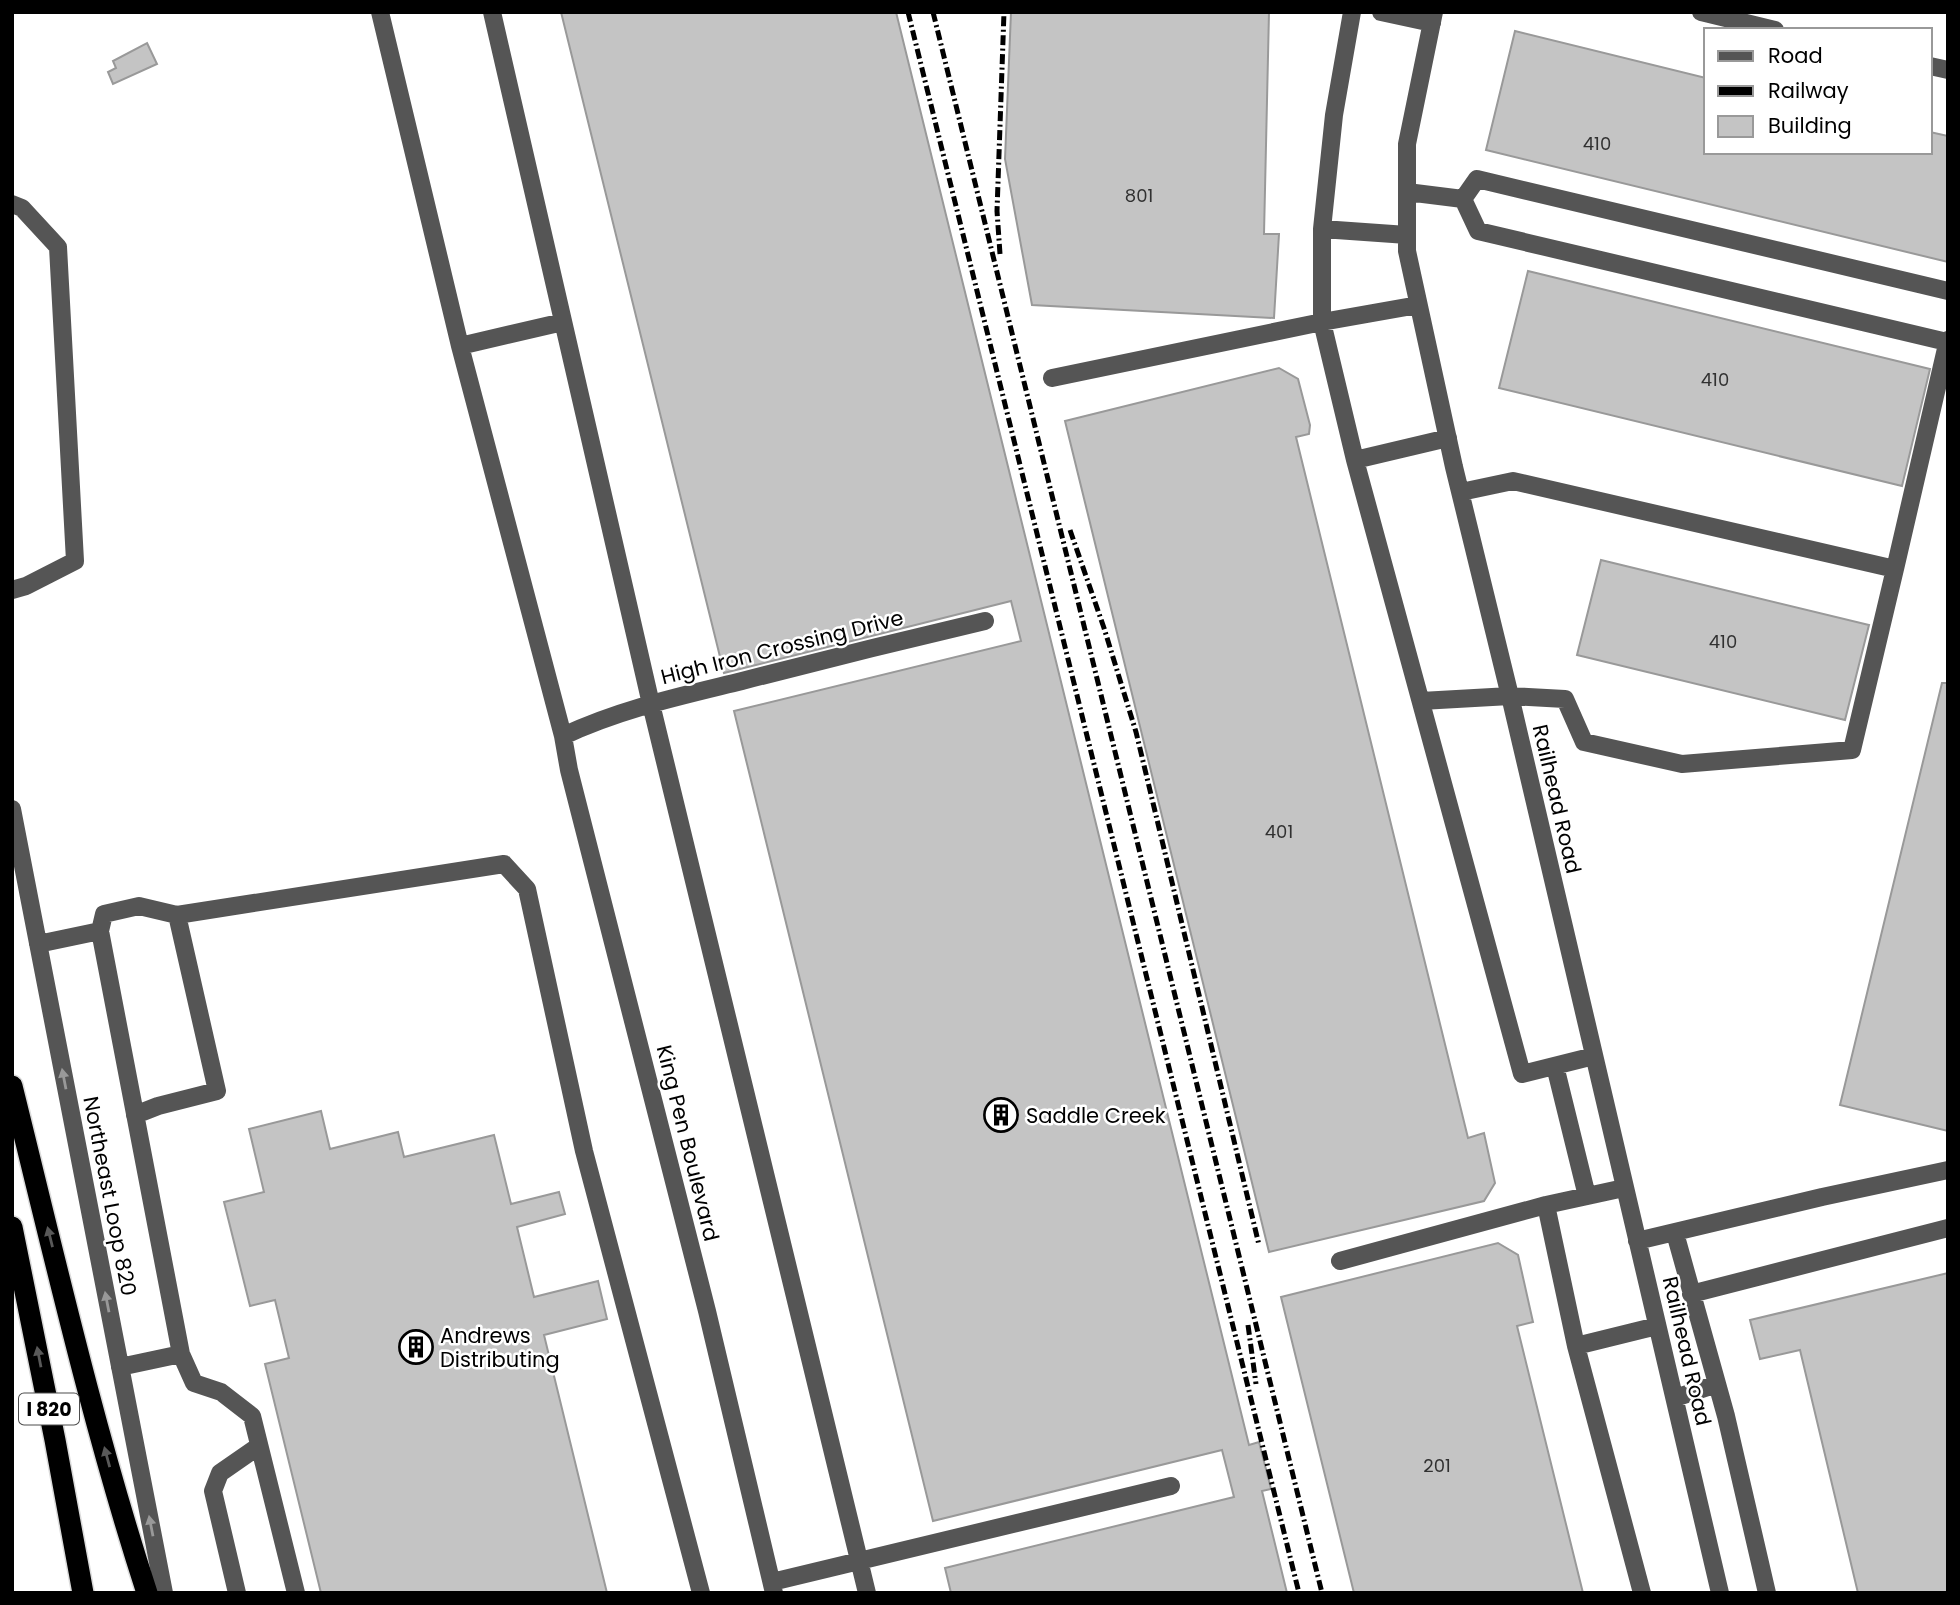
<svg xmlns="http://www.w3.org/2000/svg" width="1960" height="1605" viewBox="0 0 1960 1605" font-family="Poppins,sans-serif">
  <style>
    .building { fill: #c4c4c4; stroke: #999; stroke-width: 2 }
    .lines { fill: none; stroke-linecap: round; stroke-linejoin: round }
    .highway-casing { stroke: #dbdbdb; stroke-width: 24 }
    .minor { stroke: #555; stroke-width: 18 }
    .highway { stroke: #000; stroke-width: 21 }
    .rail { stroke: #000; stroke-width: 5; stroke-dasharray: 10 3.5 2 3.5; stroke-linecap: butt }
    .oneway { fill: #999 }
    .oneway2 { fill: #595959 }
    .labels { text-anchor: middle; dominant-baseline: central; stroke-width: 5; stroke-linejoin: round; paint-order: stroke }
    .number-label { font-size: 18px; fill: #313131 }
    .shield { fill: #fff; stroke: #4c4c4c; stroke-width: 2 }
    .shield-label { font-size: 19px; font-weight: bold; fill: #000 }
    .street-label { font-size: 21px; fill: #000; stroke: #fff }
    .poi-label { font-size: 21px; fill: #000; stroke: #fff; text-anchor: start }
  </style>
  <rect width="100%" height="100%" fill="#fff"/>
  <path class="building" d="M561,12H896L1249,1445L1259,1442L1271,1489L1262,1491L1287,1593H951L945,1568L1234,1497L1222,1450L933,1521L734,711L1021,641L1011,601L724,673Z
    M1011,12H1269L1264,234H1279L1274,318L1032,305L1005,159Z
    M1515,31L1706,78V152H1930V132L1948,136V262L1486,150Z
    M147,43L157,64L113,84L108,72L116,68L113,61Z
    M1528,271L1930,369L1902,486L1499,388Z
    M1279,368L1298,379L1310,425L1309,434L1296,437L1468,1138L1484,1133L1495,1183L1484,1201L1269,1252L1065,421Z
    M1601,560L1869,625L1845,720L1577,655Z
    M1942,683H1948V1131L1840,1105Z
    M321,1111L330,1149L398,1132L404,1157L494,1135L511,1204L559,1192L565,1214L517,1227L534,1297L598,1281L607,1319L544,1335L607,1593H321L265,1364L289,1358L275,1300L250,1306L224,1202L264,1192L249,1129Z
    M1498,1243L1518,1255L1533,1322L1517,1326L1583,1593H1354L1281,1297Z
    M1948,1273V1593H1858L1800,1350L1760,1359L1750,1320Z"/>
  <g class="lines">
    <g class="highway-casing">
      <path id="highway" d="M12,1086C54,1255 93,1427 147,1593
        M12,1227L55,1440L83,1593"/>
    </g>
    <path class="minor" d="M380,12L460,346
      M492,12L651,704L867,1593
      M1381,12L1432,23
      M1434,12L1407,144V251L1454,467L1510,696L1720,1593
      M1701,12L1775,30
      M1930,66L1948,70
      M1407,192L1463,199L1478,231L1947,342
      M1463,199L1477,179L1948,291
      M12,204L22,208L58,247L75,561L26,586L12,590
      M1322,229L1407,235
      M1418,305L1322,322L1355,460L1522,1074L1594,1056
      M563,322L460,346L563,736
      M1052,378L1322,322V229L1334,115L1352,12
      M1355,460L1448,438
      M1895,569L1948,340
      M1421,701L1510,696L1565,699L1584,742L1682,764L1852,750L1895,569L1513,481L1461,492
      M12,809L164,1593
      M100,931L104,914L139,906L177,915
      M38,944L100,931L181,1354L120,1367
      M1555,1066L1587,1196
      M135,1115L158,1106L217,1091L177,915L504,864L527,889L584,1151L701,1593
      M1546,1205L1576,1346L1642,1593
      M1675,1233L1726,1416L1767,1593
      M1637,1241L1822,1197L1948,1170
      M1340,1261L1546,1205L1624,1188
      M1691,1294L1948,1228
      M1576,1346L1657,1326
      M181,1354L194,1383L221,1392L252,1416L296,1593
      M1675,1398L1717,1384
      M772,1582L1171,1486
      M237,1593L213,1491L220,1473L259,1446
      M774,1593L707,1311L569,770L563,736C620,709 681,696 742,681C823,660 904,640 985,621"/>
    <use href="#highway" class="highway"/>
    <path class="rail" d="M908,12L1299,1593
      M933,12L1322,1593
      M1000,254L997,211L1004,12
      M1070,530L1104,628L1136,732L1259,1245
      M1248,1325L1256,1384"/>
  </g>
  <defs><path id="oneway-solid" d="M-6-.8H1V-3.2L6.5 0L1 3.2V.8H-6Z" transform="scale(1.75)"/></defs>
  <g class="oneway">
    <use href="#oneway-solid" transform="translate(64 1079) rotate(-101)"/>
    <use href="#oneway-solid" transform="translate(107 1302) rotate(-101)"/>
    <use href="#oneway-solid" transform="translate(151 1526) rotate(-101)"/>
  </g>
  <g class="oneway2">
    <use href="#oneway-solid" transform="translate(50 1237) rotate(-104)"/>
    <use href="#oneway-solid" transform="translate(39 1357) rotate(-101)"/>
    <use href="#oneway-solid" transform="translate(107 1457) rotate(-105)"/>
  </g>
  <defs>
    <g id="building-ring" transform="scale(1.75)"><circle r="9.5" fill="#fff" stroke="#000" stroke-width="1.5"/><path d="M-4-6H4V6H1V3H-1V6H-4ZM-2.5-4.3h1.7v1.8h-1.7ZM.8-4.3h1.7v1.8H.8ZM-2.5-1h1.7V.8h-1.7ZM.8-1h1.7V.8H.8Z" fill="#000"/></g>
  </defs>
  <g fill-rule="evenodd">
    <use href="#building-ring" x="1001" y="1115"/>
    <use href="#building-ring" x="416" y="1347"/>
  </g>
  <g class="labels">
    <g class="number-label">
      <text x="1597" y="143">410</text>
      <text x="1139" y="195">801</text>
      <text x="1715" y="379">410</text>
      <text x="1723" y="641">410</text>
      <text x="1279" y="831">401</text>
      <text x="1437" y="1465">201</text>
    </g>
    <rect class="shield" x="19" y="1393.5" width="60" height="31" rx="5"/>
    <g class="shield-label">
      <text x="49" y="1409">I 820</text>
    </g>
    <g class="street-label">
      <text transform="translate(782 647) rotate(-14)">High Iron Crossing Drive</text>
      <text transform="translate(1557 799) rotate(77)">Railhead Road</text>
      <text transform="translate(688 1143) rotate(76)">King Pen Boulevard</text>
      <text transform="translate(110 1196) rotate(79)">Northeast Loop 820</text>
      <text transform="translate(1687 1351) rotate(77)">Railhead Road</text>
    </g>
    <g class="poi-label">
      <text x="1026" y="1115">Saddle Creek</text>
      <text x="440" y="1335">Andrews<tspan x="440" dy="24">Distributing</tspan></text>
    </g>
  </g>
  <rect width="1960" height="1605" fill="none" stroke="#000000" stroke-width="28"/>
  <rect x="1704" y="28" width="228" height="126" fill="#ffffff" stroke="#999999" stroke-width="2"/>
  <rect x="1718" y="51" width="35" height="10" fill="#555555" stroke="#999999" stroke-width="2"/>
  <text x="1768" y="63" font-size="21" fill="#000000">Road</text>
  <rect x="1718" y="86" width="35" height="10" fill="#000000" stroke="#999999" stroke-width="2"/>
  <text x="1768" y="98" font-size="21" fill="#000000">Railway</text>
  <rect x="1718" y="116" width="35" height="21" fill="#c4c4c4" stroke="#999999" stroke-width="2"/>
  <text x="1768" y="133" font-size="21" fill="#000000">Building</text>
</svg>
